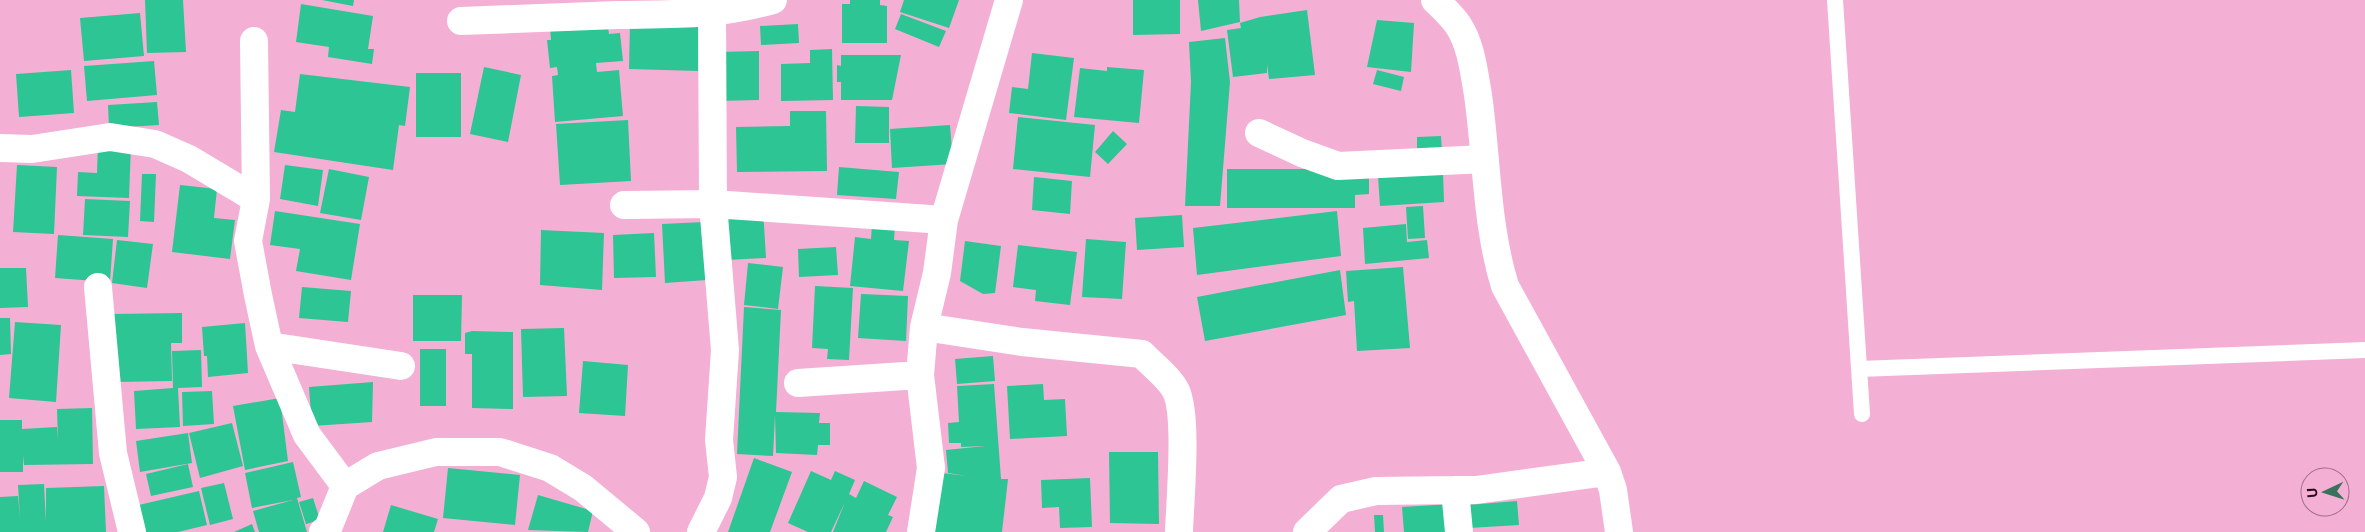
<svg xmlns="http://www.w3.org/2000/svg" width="2365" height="532" viewBox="0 0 2365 532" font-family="'Open Sans',sans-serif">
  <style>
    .building { fill: #2dc593 }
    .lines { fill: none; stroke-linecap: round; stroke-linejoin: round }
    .lane { stroke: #fff; stroke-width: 16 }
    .street { stroke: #fff; stroke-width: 28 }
  </style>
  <rect width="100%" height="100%" fill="#f4afd5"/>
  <path class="building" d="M145,0H183L186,52L147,53Z
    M322,0H354L353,6Z
    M850,0H880V5L887,6V43H842V4H850Z
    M904,0H959L949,28L900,12Z
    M1133,0H1180V34L1133,35Z
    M1198,0H1239L1240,22L1201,31Z
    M301,4L373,16L368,49H374L372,64L328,57L329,47L296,42Z
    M1307,10L1315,75L1269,79L1267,64V73L1233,77L1227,30L1241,28L1240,23L1260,17Z
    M140,13L144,56L84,61L80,18Z
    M901,14L946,31L939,47L895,29Z
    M1377,20L1414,23L1411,72L1367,67Z
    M607,21L609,34L620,33L623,61L596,63L597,72L619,70L623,116L555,122L552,76L558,75L557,67L550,68L547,40H551L550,27Z
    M630,22L699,25L698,71L629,69Z
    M798,24L799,43L761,45L760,26Z
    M1225,38L1230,82L1220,206H1185L1191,82L1189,42Z
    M832,49L833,100L781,101V64L810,63V50Z
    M759,51V100L717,101V52Z
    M1032,53L1074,58L1066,120L1009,113L1012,87L1028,89Z
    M841,55H901L892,100H841V82H837V65L841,66Z
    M154,61L157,95L87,101L84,66Z
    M484,67L521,75L508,142L470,134Z
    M1107,67L1144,70L1139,123L1074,117L1080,68L1107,71Z
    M71,70L74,113L19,117L16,74Z
    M1377,70L1404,77L1401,91L1373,84Z
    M416,73H461V137H416Z
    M300,74L410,87L405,126L399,125L393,170L274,152L281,110L295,112Z
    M157,102L159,125L109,128L108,105Z
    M856,106L889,107V143H855Z
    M790,111H826L827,171L737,172L736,127L790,126Z
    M1018,117L1095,125L1090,177L1013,169Z
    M628,120L631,181L560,185L556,124Z
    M950,125L953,164L892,168L890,129Z
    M1113,131L1127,144L1108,164L1095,152Z
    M1441,136L1442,150L1417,152V137Z
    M98,144L131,145L129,198L77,196L78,172L97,173Z
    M17,165L57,167L54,234L13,232Z
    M285,165L323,170L318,206L280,199Z
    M839,167L899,172L896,199L837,195Z
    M329,169L369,177L361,220L320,213Z
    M1227,169H1369V194L1355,195V208H1227Z
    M1443,172L1444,202L1380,206L1378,176Z
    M142,174H156L154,222L140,221Z
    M1034,177L1072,181L1070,214L1032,210Z
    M180,185L217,189L214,218L235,220L230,259L172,252Z
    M85,199L130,201L128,237L83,235Z
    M1423,206L1425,238L1408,239L1406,207Z
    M763,209L766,258L727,260L725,212Z
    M275,211L360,224L351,280L296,271L300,249L270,245Z
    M1337,211L1341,256L1197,275L1193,228Z
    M1182,215L1184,247L1137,250L1135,218Z
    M704,222L707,280L665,283L662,224Z
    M872,224L895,226L894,240L909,241L903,291L850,286L855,237L871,239Z
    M1406,224L1407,242L1427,240L1429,258L1365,264L1363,228Z
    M541,230L604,233L602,290L540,285Z
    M654,233L656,277L614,278L613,235Z
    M58,235L113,239L110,282L55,278Z
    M1086,239L1126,242L1122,299L1082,297Z
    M117,240L153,244L147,288L112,283Z
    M965,241L1001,246L995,293L983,294L960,281Z
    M1018,245L1077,252L1070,305L1035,301L1036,290L1013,287Z
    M836,247L838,275L799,277L798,249Z
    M748,263L783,267L778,309L744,305Z
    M1403,267L1410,348L1357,351L1354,301L1348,302L1346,271Z
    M0,268H26L28,307L0,308Z
    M1340,270L1346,315L1205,341L1197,297Z
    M815,286L853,288L849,360L827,359L828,349L812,348Z
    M302,287L351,291L348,322L299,318Z
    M861,294L908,296L906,341L858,338Z
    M413,295H462L461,341H413Z
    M744,307L781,310L776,412L820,413L819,423H830V445H818L817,455L776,453L775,415L773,456L737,454Z
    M182,313V343H171L172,381L114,382L110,314Z
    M0,318H10L11,354L0,355Z
    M15,322L61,325L56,402L9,398Z
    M245,323L248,373L208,377L207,356H204L202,327Z
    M564,328L567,396L523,397L521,329Z
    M472,331L513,332V409L472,408V354H465V333Z
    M420,349H446V406H420Z
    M201,350L202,387L178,388L180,427L136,429L134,391L173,388L172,351Z
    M993,356L995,381L957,384L955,359Z
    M583,361L628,365L625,416L579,413Z
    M373,382L372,422L312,426L309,387Z
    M994,384L1001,479H1008L1002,532H934L942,473L967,476L948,473L946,450L985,446L961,447V443H949L948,423L959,422L957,386Z
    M1043,384L1044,400L1065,399L1067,436L1010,439L1007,386Z
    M212,391L214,424L183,426L182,392Z
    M280,398L288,461L245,470L233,406Z
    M92,408L93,464L24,465L23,456V472H0V420H22V429L57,427L58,440L57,409Z
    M232,423L243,466L200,478L189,433Z
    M188,433L192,463L140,472L136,441Z
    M1109,452H1158L1159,524L1110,523Z
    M754,458L792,472L770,532H728Z
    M293,462L301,497L297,498L307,532H259L253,511L293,500L252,508L245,473Z
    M188,464L193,487L151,496L146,474Z
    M448,468L520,475L515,525L443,518Z
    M811,471L831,480L835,471L855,480L849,494L856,498L864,481L897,497L888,515L893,517L886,532H833L845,502L831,532H808L788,523Z
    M1090,478L1092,527L1060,528L1059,507L1042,508L1041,480Z
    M224,483L233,519L210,525L201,488Z
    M44,484L46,522V488L104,486L106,532H0V497L18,496L20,518L18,485Z
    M199,491L207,525L178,532H136L130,507Z
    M538,495L593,511L588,532L528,530Z
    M313,498L320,520L306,524L299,502Z
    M1517,501L1519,525L1469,528L1468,505Z
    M1452,504L1453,532H1404L1402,507Z
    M391,505L438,519L434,532H383Z
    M1374,515H1383L1384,532H1375Z
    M252,524L255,532H234Z"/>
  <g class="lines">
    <path class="lane" d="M1835,0L1862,414
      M1859,369L2365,350"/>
    <path class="street" d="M1435,0C1443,8 1452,16 1458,25C1471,44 1474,72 1478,95C1487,158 1486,225 1505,286L1607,472L1613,490L1619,532
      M461,21C513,19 565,17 617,15C675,14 716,16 773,0
      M254,41L256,199L248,241L258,295L269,346L307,435L345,486
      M1259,133L1302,153L1338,166L1485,159
      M0,148L32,149L110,137L155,144L189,159L256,199
      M624,205L713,204L944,220
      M98,287L113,453L132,532
      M924,327L1022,342L1142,354C1152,365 1169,377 1176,391C1188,416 1180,500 1179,532
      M269,346L401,366
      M798,383L920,375
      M323,532L328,528L345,486L378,466L436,452H500L550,468L583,488L636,532
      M701,532L718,498L723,477L719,440L725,350L713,204L712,13
      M921,532L931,468L920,375L924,327L937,273L944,220L1009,0
      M1307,532L1341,499L1376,491L1455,490
      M1459,532L1455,490H1476L1607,472"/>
  </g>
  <g transform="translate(2325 492) rotate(266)"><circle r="24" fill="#f4afd5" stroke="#a06d8a"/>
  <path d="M0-4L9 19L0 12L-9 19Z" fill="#38725a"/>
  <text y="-8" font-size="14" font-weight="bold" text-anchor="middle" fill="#230b1a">U</text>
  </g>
</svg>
